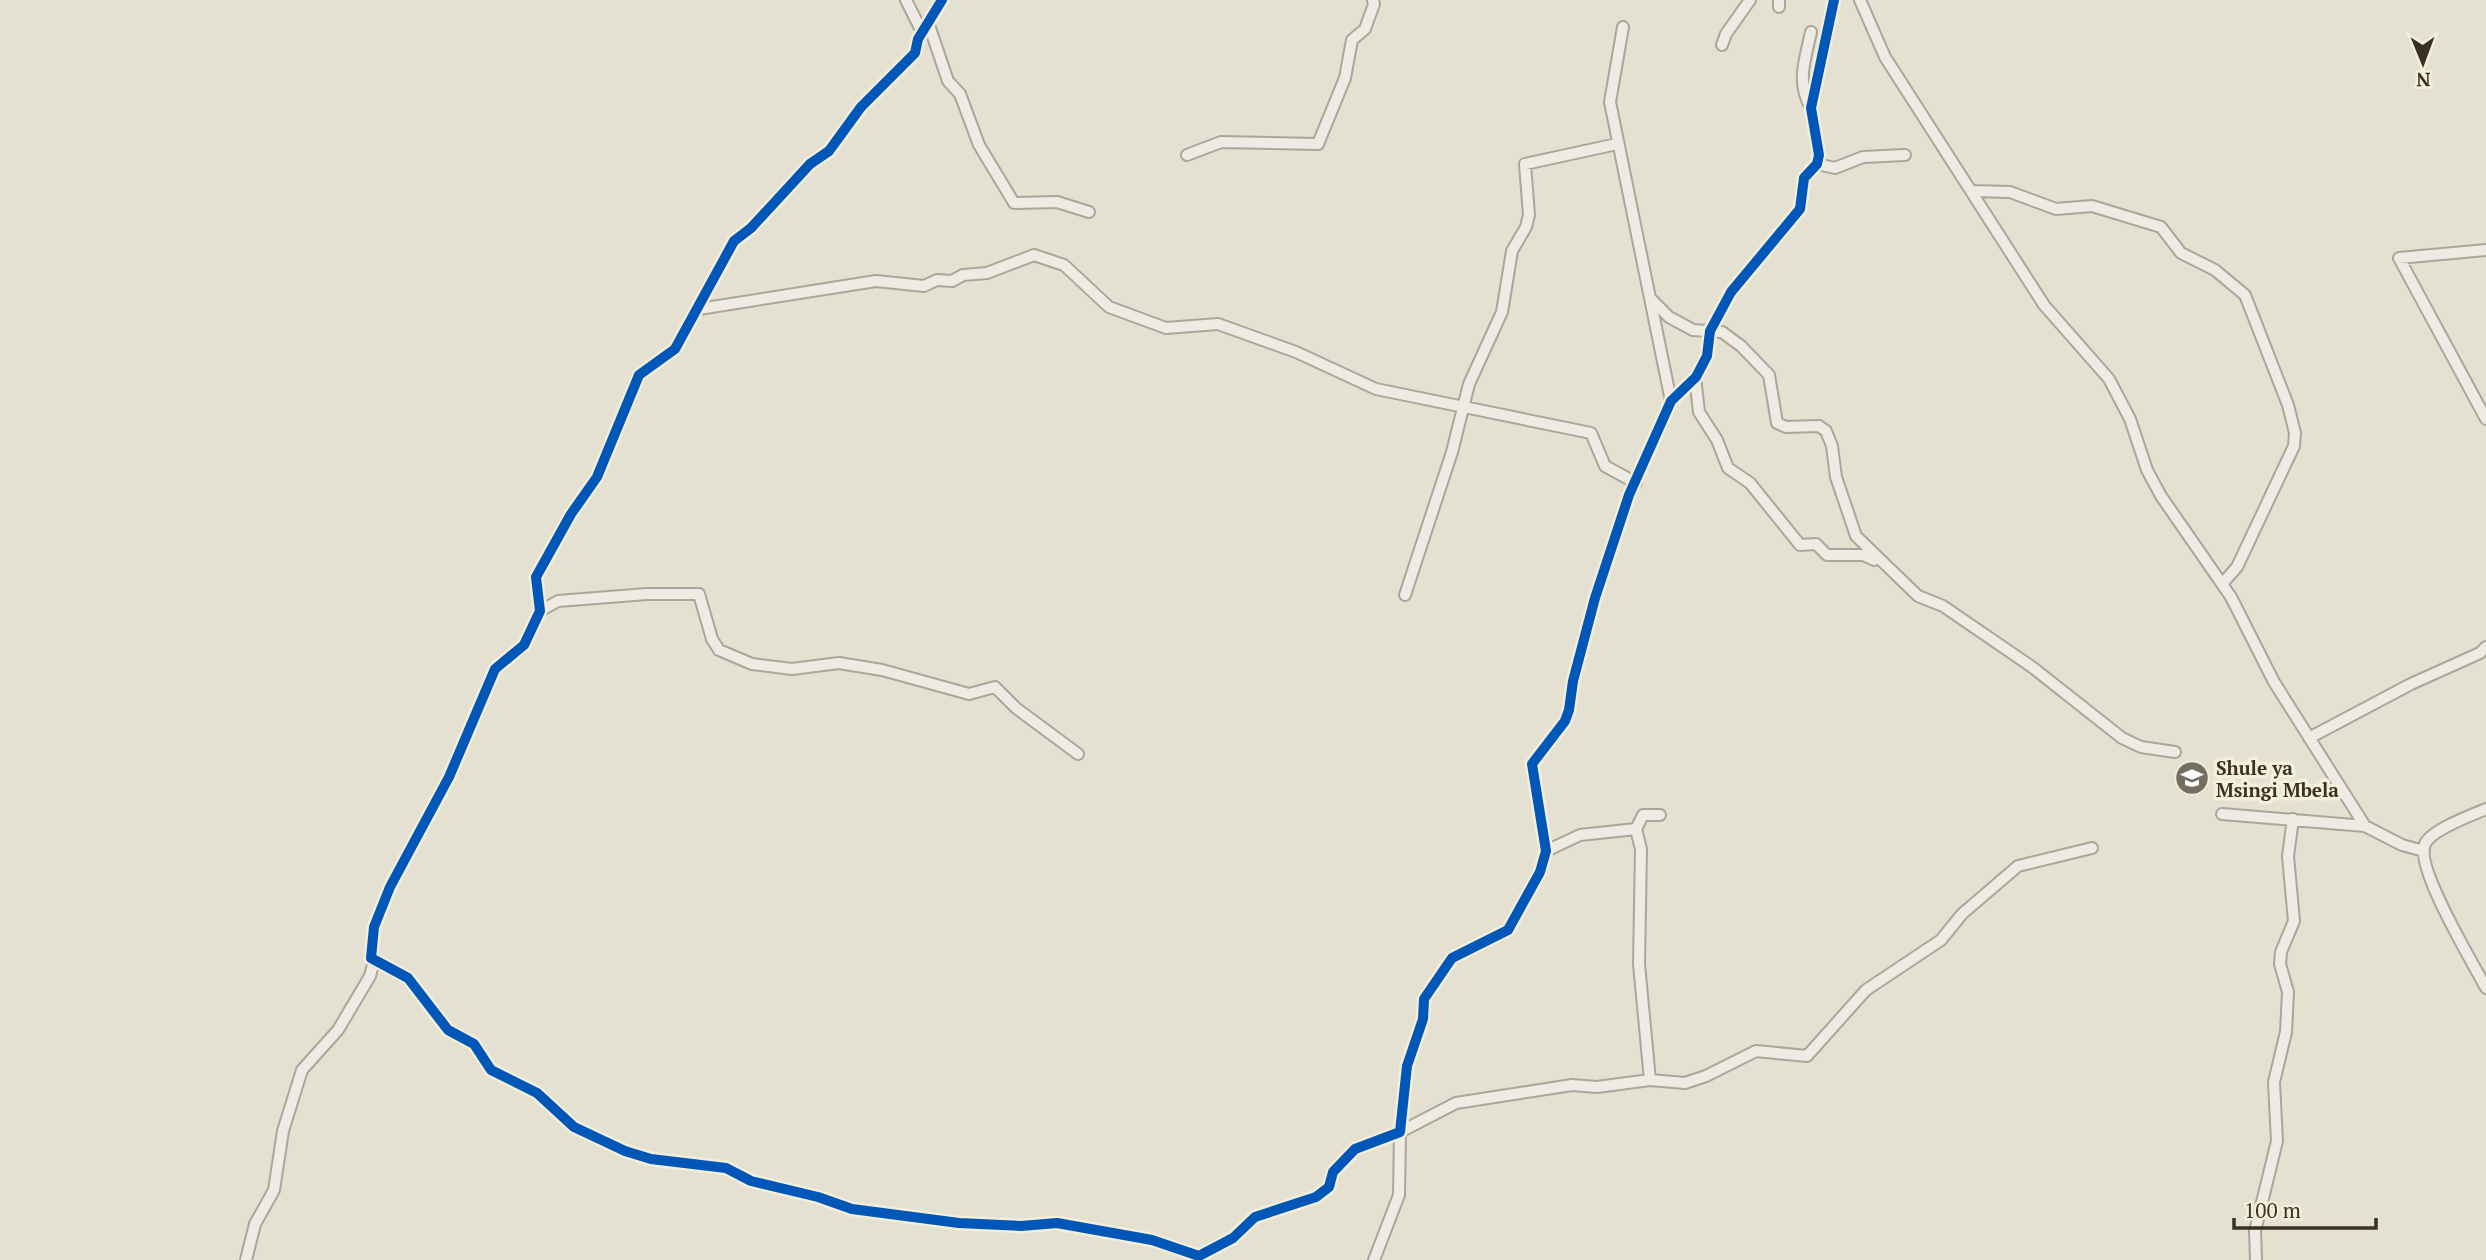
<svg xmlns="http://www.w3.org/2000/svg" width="2486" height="1260" viewBox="0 0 2486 1260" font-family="'PT Serif',serif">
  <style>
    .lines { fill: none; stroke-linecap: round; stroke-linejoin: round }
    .minor-casing { stroke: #aaa69a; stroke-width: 14 }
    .minor { stroke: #edebe3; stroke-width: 10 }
    .cycleway-casing { stroke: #f3efda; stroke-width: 15 }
    .cycleway { stroke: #0057b8; stroke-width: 10 }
    .labels { text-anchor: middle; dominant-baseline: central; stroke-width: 7; stroke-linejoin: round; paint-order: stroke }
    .poi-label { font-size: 19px; font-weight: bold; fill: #393023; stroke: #f3efda; text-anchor: start }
  </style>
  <rect width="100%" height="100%" fill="#e4e1d2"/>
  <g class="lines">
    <g class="minor-casing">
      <path id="minor" d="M906,0L922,32
        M942,0L918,39L915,53L861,107L829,151L810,164L751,228L734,241L675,349L639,375L597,477L571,514L536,577L540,611L524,645L495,669L449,777L390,887L374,927L371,958L408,978L448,1030L474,1044L491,1070L537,1093L574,1127L625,1151L651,1159L726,1168L751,1181L818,1197L852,1209L959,1223L1021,1226L1057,1223L1152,1240L1199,1256L1233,1238L1255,1217L1316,1197L1329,1187L1333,1172L1355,1149L1400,1132L1407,1066L1423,1019L1424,999L1452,958L1508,930L1540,872L1546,851L1532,764L1565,721L1569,710L1573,681L1595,598L1629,495L1671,401L1696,377L1707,356L1710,331L1731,292L1800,209L1804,178L1817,164L1819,155L1811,108L1834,0
        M1860,0L1885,57L2044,305L2109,379L2130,419L2147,470L2161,496L2231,597L2274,682L2365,826
        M1779,7V0
        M929,25L948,81L960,94L979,145L1014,203L1057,202L1089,212
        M1623,27L1610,102L1671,401
        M1722,45L1726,34L1750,0
        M1811,108C1796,82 1805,60 1811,32
        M1187,155L1221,142L1318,144L1345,78L1352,40L1365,29L1374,4L1373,0
        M1817,164L1835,168L1863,157L1905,155
        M1972,191L2010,192L2056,209L2092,206L2161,227L2181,253L2215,270L2245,295L2288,405L2295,433L2294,446L2237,567L2222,584
        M2486,250L2399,258L2486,419
        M1652,300L1669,317L1693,330L1722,332L1741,346L1769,375L1777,423L1786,427L1819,426L1826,431L1832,446L1836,477L1856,536L1918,596L1943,606L2032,667L2122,738L2141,747L2175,752
        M699,309L876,281L924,286L937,280L952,281L963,275L987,273L1034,255L1064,265L1109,307L1166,328L1218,324L1296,352L1376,389L1591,433L1605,466L1636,483
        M1695,377L1699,412L1717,440L1728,468L1750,483L1800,545L1816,544L1827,555H1863L1874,560
        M1405,595L1452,452L1469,384L1502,312L1512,251L1526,227L1529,215L1525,164L1617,144
        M540,611L558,601L647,594H699L712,639L719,650L752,664L792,669L839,663L882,670L969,694L995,687L1016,708L1078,754
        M2309,738L2411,684L2480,653L2486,647
        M2486,809C2472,815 2431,830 2425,844C2414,866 2473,963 2486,988
        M2222,814L2365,826L2402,845L2424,851
        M1546,851L1580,835L1636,829
        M1650,1080L1639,964L1641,849L1636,829L1643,815H1660
        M246,1260L255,1224L274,1190L283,1131L302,1070L338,1030L370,976L374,961
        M1374,1260L1399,1195L1400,1132L1456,1103L1572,1085L1597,1087L1650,1080L1685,1083L1706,1076L1756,1051L1807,1056L1866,990L1941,940L1962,914L2018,866L2092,848
        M2256,1260L2255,1231L2277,1141L2274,1082L2286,1032L2288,992L2280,964L2281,952L2294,921L2288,856L2293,819"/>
    </g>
    <use href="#minor" class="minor"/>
    <g class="cycleway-casing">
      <path id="cycleway" d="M942,0L918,39L915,53L861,107L829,151L810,164L751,228L734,241L675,349L639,375L597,477L571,514L536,577L540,611L524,645L495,669L449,777L390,887L374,927L371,958L408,978L448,1030L474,1044L491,1070L537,1093L574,1127L625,1151L651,1159L726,1168L751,1181L818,1197L852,1209L959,1223L1021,1226L1057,1223L1152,1240L1199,1256L1233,1238L1255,1217L1316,1197L1329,1187L1333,1172L1355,1149L1400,1132L1407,1066L1423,1019L1424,999L1452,958L1508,930L1540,872L1546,851L1532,764L1565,721L1569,710L1573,681L1595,598L1629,495L1671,401L1696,377L1707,356L1710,331L1731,292L1800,209L1804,178L1817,164L1819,155L1811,108L1834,0"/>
    </g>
    <use href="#cycleway" class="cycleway"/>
  </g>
  <defs>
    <g id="school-disc" transform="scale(1.75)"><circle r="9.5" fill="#756e60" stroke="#f3efda"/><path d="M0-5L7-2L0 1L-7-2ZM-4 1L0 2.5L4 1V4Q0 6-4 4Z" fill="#fff"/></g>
  </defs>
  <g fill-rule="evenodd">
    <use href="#school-disc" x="2192" y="778"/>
  </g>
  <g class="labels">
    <g class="poi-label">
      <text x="2216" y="767">Shule ya<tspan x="2216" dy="22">Msingi Mbela</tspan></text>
    </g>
  </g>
  <g transform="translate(2423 63) rotate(179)" stroke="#f3efda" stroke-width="5" paint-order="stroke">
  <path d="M0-5L12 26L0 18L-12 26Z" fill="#393023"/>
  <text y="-10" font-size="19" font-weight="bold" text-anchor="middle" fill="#393023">N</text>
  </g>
  <path d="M2234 1218v10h142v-10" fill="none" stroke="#393023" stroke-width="3.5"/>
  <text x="2244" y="1218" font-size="21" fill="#393023" stroke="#f3efda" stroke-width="5" paint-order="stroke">100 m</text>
</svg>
